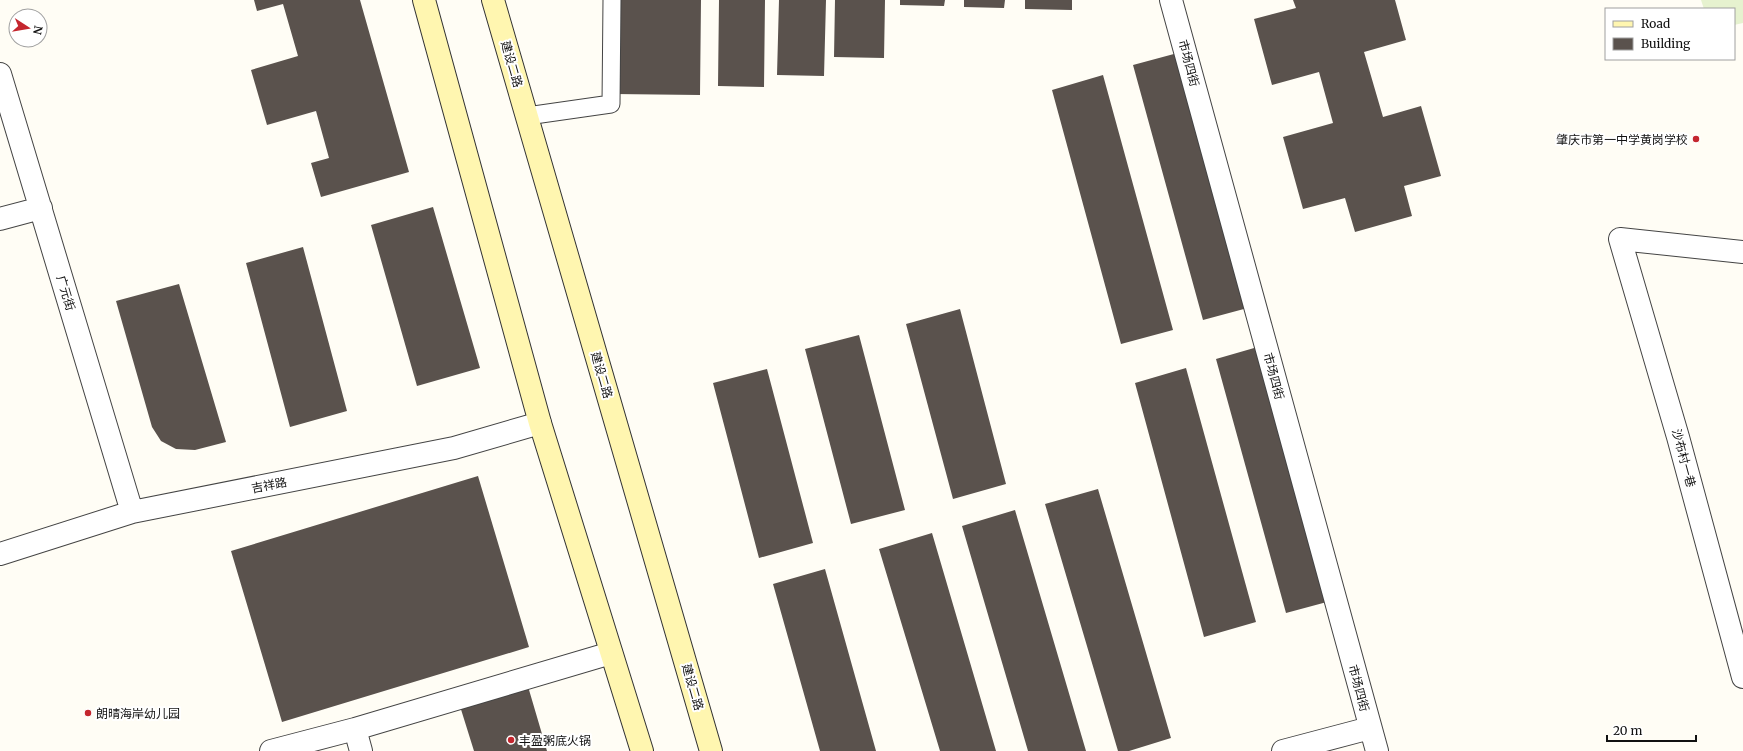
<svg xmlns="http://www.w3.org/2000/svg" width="1743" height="751" viewBox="0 0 1743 751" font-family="Merriweather,'Noto Sans SC',serif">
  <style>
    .pitch { fill: #e6f2cf }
    .building { fill: #5a524d }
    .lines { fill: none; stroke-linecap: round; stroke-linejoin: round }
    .lane-casing { stroke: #444; stroke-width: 19 }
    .street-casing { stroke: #444; stroke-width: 24 }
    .secondary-casing { stroke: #333; stroke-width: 24 }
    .lane { stroke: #fff; stroke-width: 17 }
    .street { stroke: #fff; stroke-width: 22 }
    .secondary { stroke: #fff6b0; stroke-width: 22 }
    .poi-dot { fill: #c4262e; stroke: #fff; stroke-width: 1.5 }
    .labels { text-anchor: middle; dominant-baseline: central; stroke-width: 4; stroke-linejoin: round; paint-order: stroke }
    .street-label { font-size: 12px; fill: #111; stroke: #fff }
    .poi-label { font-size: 12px; fill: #111; stroke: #fff; text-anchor: start }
  </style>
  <rect width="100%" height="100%" fill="#fffdf5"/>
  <path class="pitch" d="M1701,0H1743V23L1734,25V9H1704Z"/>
  <path class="building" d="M254,0H360L409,172L321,197L311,163L329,158L316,111L267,125L251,70L298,56L283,4L257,11Z
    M615,0H701L700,95L614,94Z
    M719,0H765L764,87L718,86Z
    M779,0H826L824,76L777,75Z
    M835,0H885L884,58L834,57Z
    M900,0H945L944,6L900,5Z
    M964,0H1005L1004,8L964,7Z
    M1025,0H1072V10L1025,9Z
    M1293,0H1395L1406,40L1364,52L1383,117L1421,106L1441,176L1404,186L1412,216L1355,232L1345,198L1303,209L1283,137L1333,123L1319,72L1272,85L1254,19L1296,8Z
    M1185,51L1255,306L1203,320L1133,65Z
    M1103,75L1173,330L1121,344L1052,90Z
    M433,207L480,368L417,386L371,225Z
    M303,247L347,411L290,427L246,263Z
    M179,284L226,442L195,450L176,449L161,441L152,427L116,301Z
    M960,309L1006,484L953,499L906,324Z
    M859,335L905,510L851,524L805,349Z
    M1268,344L1338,599L1286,613L1216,359Z
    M1186,368L1256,622L1204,637L1135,383Z
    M767,369L813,543L759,558L713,383Z
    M478,476L529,647L282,722L231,551Z
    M1098,489L1171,738L1129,751H1118L1045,504Z
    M1015,510L1086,751H1028L962,526Z
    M932,533L996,751H940L879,549Z
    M825,569L876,751H820L773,584Z
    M527,683L547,751H474L459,703Z"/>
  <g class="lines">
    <g class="lane-casing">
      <path id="lane" d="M527,116L611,104L612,0"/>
    </g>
    <g class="street-casing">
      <path id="street" d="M1171,0L1377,751
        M0,74L132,512
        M0,219L41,208
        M1743,252L1620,239L1678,437L1743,677
        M0,554L132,512L454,448L540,423
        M355,729L361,751
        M271,751L355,729L611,653
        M1283,751L1370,728"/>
    </g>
    <g class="secondary-casing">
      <path id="secondary" d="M424,0L540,423L642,751
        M493,0L711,751"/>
    </g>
    <use href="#lane" class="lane"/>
    <use href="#street" class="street"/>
    <use href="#secondary" class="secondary"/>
  </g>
  <g class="poi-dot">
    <circle cx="1696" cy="139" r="4"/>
    <circle cx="88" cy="713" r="4"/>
    <circle cx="511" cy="740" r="4"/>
  </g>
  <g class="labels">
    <g class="street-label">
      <text transform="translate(1189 63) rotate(75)">市场四街</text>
      <text transform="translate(512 64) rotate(74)">建设二路</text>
      <text transform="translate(66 293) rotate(73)">广元街</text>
      <text transform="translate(602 375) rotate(74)">建设二路</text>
      <text transform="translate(1274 376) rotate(75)">市场四街</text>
      <text transform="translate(1684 458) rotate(75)">沙布村一巷</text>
      <text transform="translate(269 485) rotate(-11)">吉祥路</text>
      <text transform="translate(693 687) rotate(74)">建设二路</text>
      <text transform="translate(1359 688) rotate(75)">市场四街</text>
    </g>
    <g class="poi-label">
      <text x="1688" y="139" text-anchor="end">肇庆市第一中学黄岗学校</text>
      <text x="96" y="713">朗晴海岸幼儿园</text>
      <text x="519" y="740">丰盈粥底火锅</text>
    </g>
  </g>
  <rect x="1605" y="8" width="130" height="52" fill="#ffffff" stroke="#a0a0a0"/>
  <rect x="1613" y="21" width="20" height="6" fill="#fff6b0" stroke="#a0a0a0"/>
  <text x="1641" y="28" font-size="12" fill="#111111">Road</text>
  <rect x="1613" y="38" width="20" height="12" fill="#5a524d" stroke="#a0a0a0"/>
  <text x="1641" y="48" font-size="12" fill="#111111">Building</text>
  <g transform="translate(28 28) rotate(102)"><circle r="19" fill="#ffffff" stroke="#a0a0a0"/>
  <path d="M0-3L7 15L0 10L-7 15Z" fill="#c4262e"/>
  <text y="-6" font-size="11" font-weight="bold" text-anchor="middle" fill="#111111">N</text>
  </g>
  <path d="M1607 735v6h89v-6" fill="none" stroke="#111111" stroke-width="2"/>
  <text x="1613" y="735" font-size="12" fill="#111111" stroke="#ffffff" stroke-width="3" paint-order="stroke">20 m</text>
</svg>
